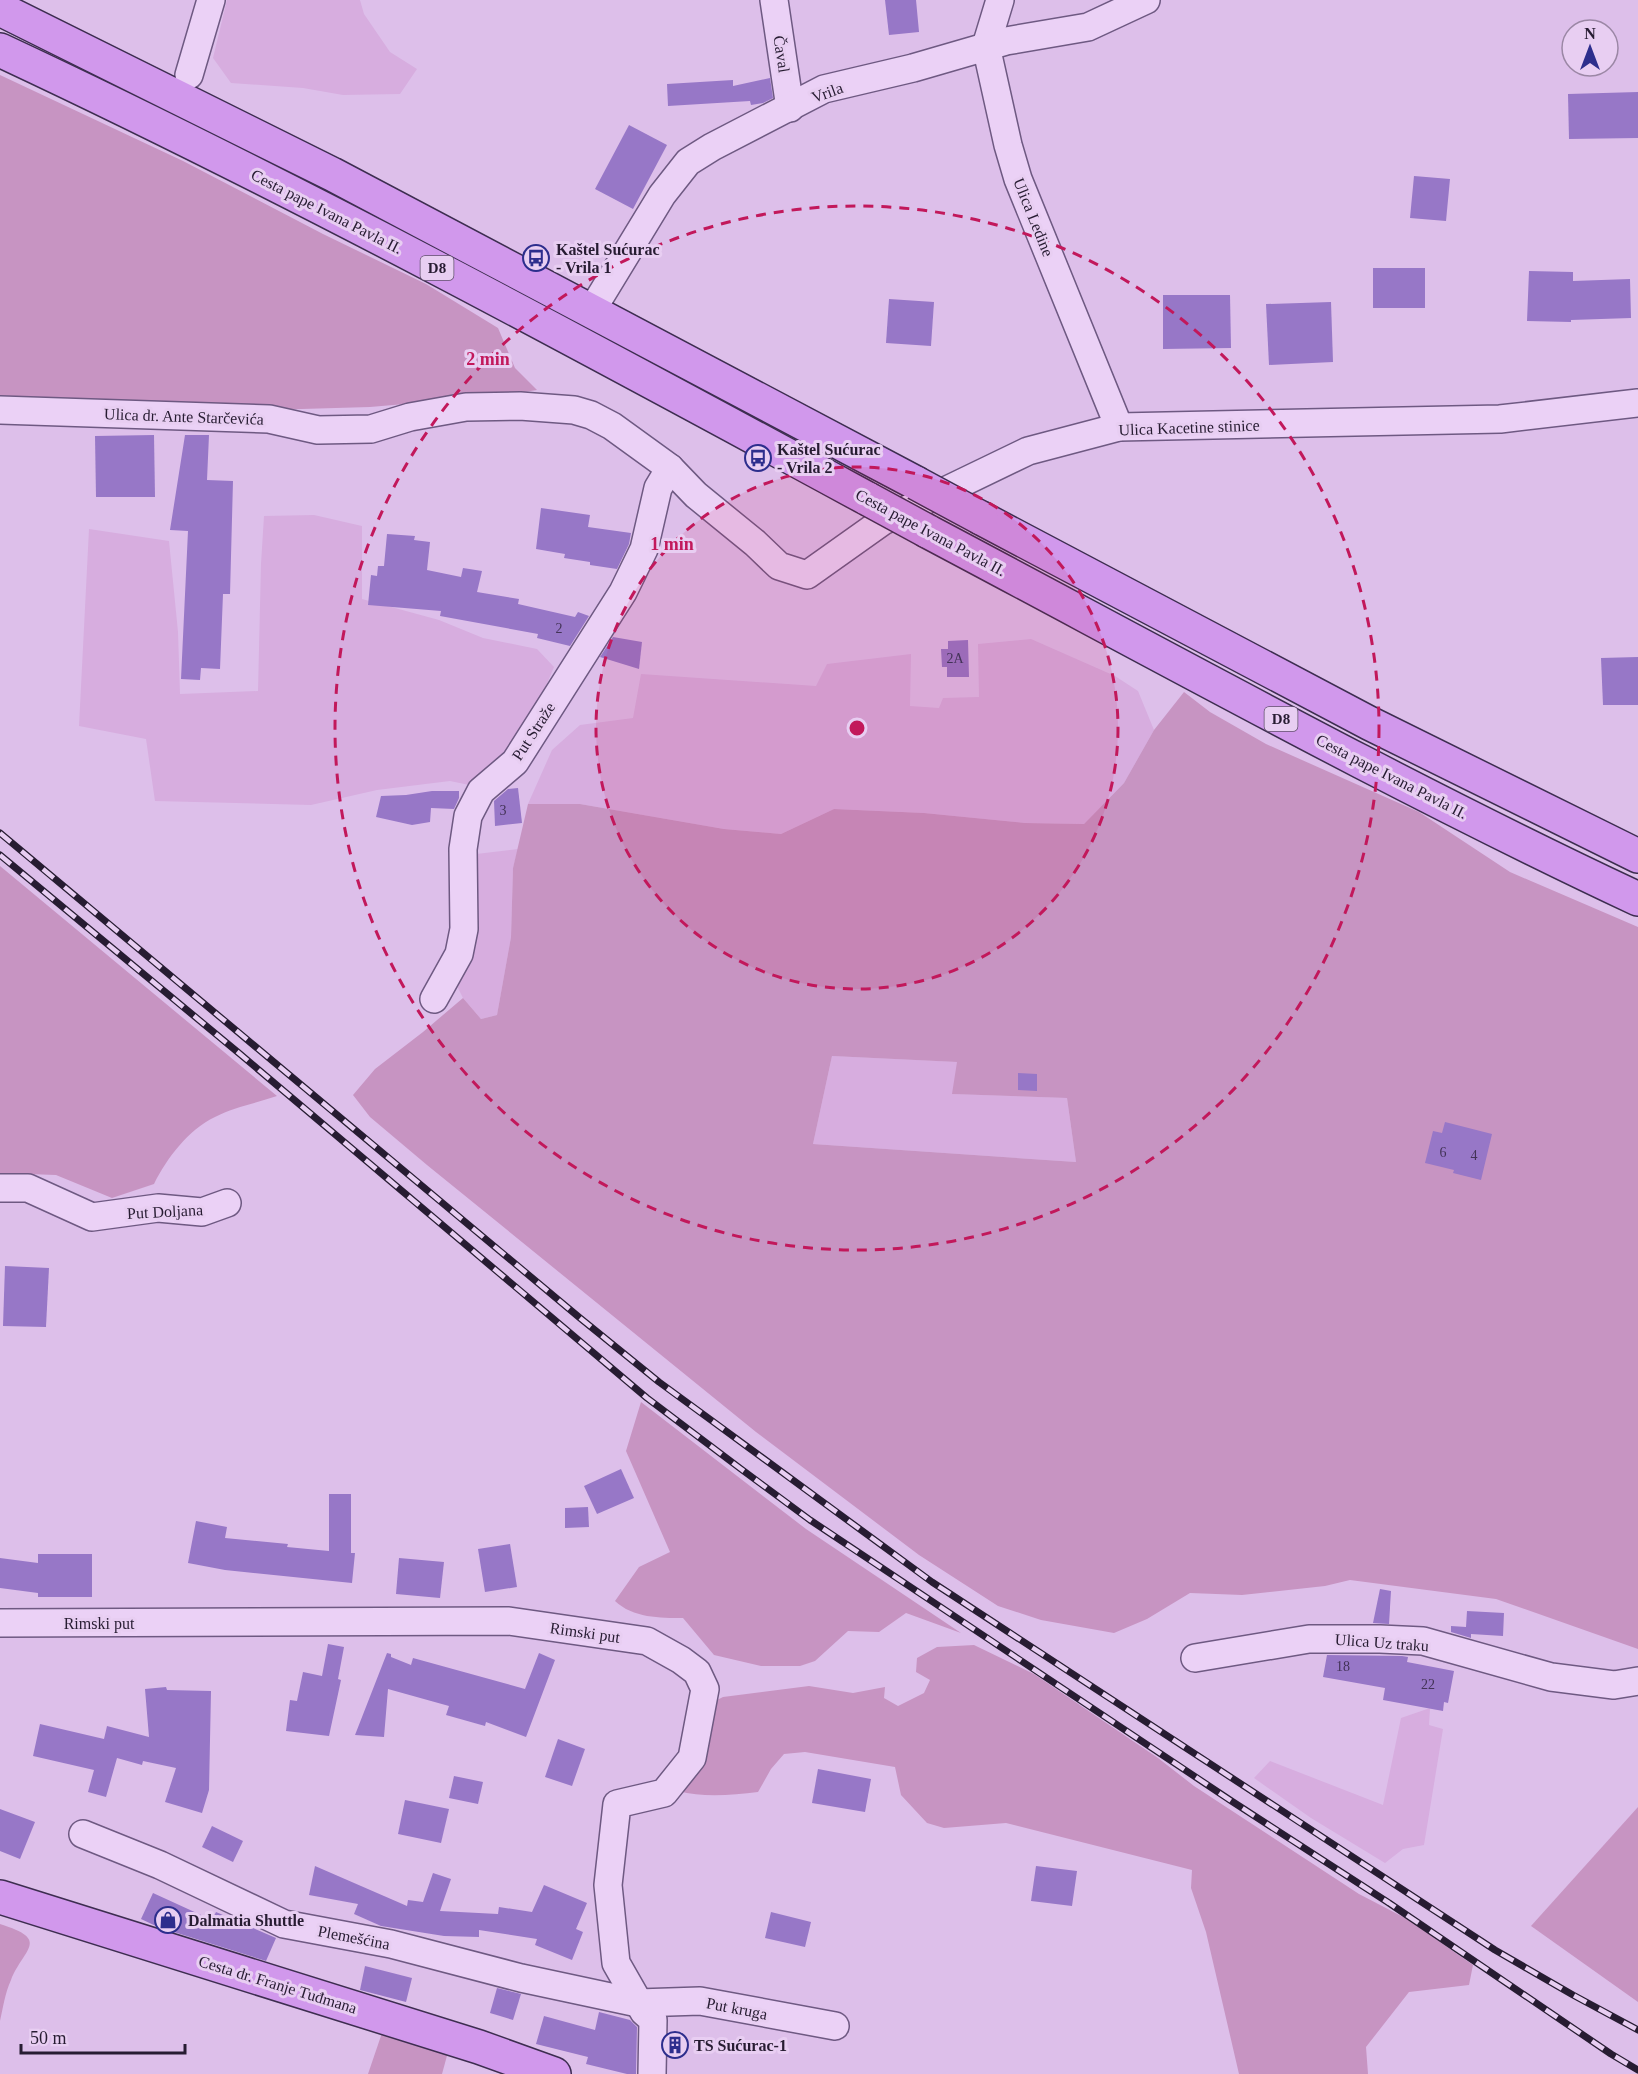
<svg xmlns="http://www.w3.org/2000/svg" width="1638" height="2074" font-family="Georgia,serif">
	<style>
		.farmland { fill: #d7addf }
		.green { fill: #c794c2; fill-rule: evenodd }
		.building { fill: #9777c7 }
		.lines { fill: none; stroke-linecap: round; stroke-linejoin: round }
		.minor-casing { stroke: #6e5982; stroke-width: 30 }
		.major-casing { stroke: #3d2d50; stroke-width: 36 }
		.minor { stroke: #ebd1f6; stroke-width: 27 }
		.major { stroke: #d198ec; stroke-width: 33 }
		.rail-casing { stroke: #271c32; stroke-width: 7 }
		.rail { stroke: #e8cef2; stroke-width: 4.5; stroke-dasharray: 14; stroke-linecap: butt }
		.major-bridge-casing { stroke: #3d2d50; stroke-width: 36; stroke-linecap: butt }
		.major-bridge { stroke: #d198ec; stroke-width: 33 }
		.ring { fill: none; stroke: #c2185b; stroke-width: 3; stroke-dasharray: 10 8 }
		.labels { text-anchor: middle; stroke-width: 6; stroke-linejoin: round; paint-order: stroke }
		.number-label { font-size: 14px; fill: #433357 }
		.shield { fill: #e8cef2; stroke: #61516c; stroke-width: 1.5 }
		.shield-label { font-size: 15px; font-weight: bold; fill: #271c32 }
		.street-label { font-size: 16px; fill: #271c32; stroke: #e8cef2 }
		.poi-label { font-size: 16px; font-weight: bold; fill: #271c32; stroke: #e8cef2; text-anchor: start }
		.centre { fill: #c2185b; stroke: #e8cef2; stroke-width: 3 }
		.ring-label { font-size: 18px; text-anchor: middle; font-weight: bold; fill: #c2185b; stroke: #e8cef2; stroke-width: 6; stroke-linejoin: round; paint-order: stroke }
	</style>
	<rect width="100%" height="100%" fill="#ddbfea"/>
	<g class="farmland">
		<polygon points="227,0 360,0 364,14 390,52 417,69 400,94 343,95 303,88 231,83 213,58"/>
		<polygon points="314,515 362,526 362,599 439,620 483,638 537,649 554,667 534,714 479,787 450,781 377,790 311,805 155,801 146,739 79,726 89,529 169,541 178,632 180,694 258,691 261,564 264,516"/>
		<polygon points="1031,639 1115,676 1138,691 1154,730 1124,783 1084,824 1025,823 924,813 834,809 781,834 724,829 580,804 528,804 552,750 580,725 633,718 641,674 816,686 827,664 911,654 910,706 939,708 943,698 979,697 978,644"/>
		<polygon points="518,849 513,868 511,937 497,1015 481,1019 463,998 454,980 468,855"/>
		<polygon points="832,1056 958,1062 953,1094 1067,1098 1076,1162 813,1144"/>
		<polygon points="1430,1708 1429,1725 1443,1729 1424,1845 1403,1849 1385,1863 1311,1818 1254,1778 1270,1761 1383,1805 1401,1718"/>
	</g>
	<g class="green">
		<polygon points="0,75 183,161 323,234 426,284 498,328 515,368 537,390 498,396 370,407 267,410 0,399"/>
		<path d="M1184,692l26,20 56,32 153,68 91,60 128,55v722l-142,-50 -146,-19 -25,6 -83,9 -52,-2 -43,26 -33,14 -73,-13 -43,-14 -79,-51 -163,-123 -329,-267 -57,-48 -17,-22 22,-26 48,-37 40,-34 18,21 16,-4 14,-78 2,-69 15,-64h52l144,25 57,5 53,-25 90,4 101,10 59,1 40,-41 30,-53zM832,1056l125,6 -5,32 115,4 9,64 -263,-18z"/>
		<path d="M0,866l277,230c-20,7 -43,11 -62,21 -27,13 -48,41 -61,67l-42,14 -56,-23 -56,-2z"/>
		<path d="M641,1402l165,127 155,104 -55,-20 -27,19 -31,-1 -33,30 -15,5h-39l-47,-11 -31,-37c-23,0 -50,0 -68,-17l24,-34 31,-15 -44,-101z"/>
		<path d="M974,1645l60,29 124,84 36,28 165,108 48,25 66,46 -4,20 -60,7 -43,55 2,27h-129l-33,-142 -15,-44 1,-18 -186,-47 -62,5 -17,-5 -26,-28 -6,-28 -90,-15 -21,2 -13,15 -13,23c-26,3 -54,6 -80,-1l33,-88 12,-6 86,-11 44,7 32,-6 -1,11 14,8 26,-13 6,-13 -14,-8 1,-14 20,-11z"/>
		<polygon points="1638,1807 1638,2002 1531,1926"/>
		<path d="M0,1924c51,16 24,24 11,56 -6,13 -8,28 -11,41z"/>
		<polygon points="384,2027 448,2052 442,2074 368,2074"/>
	</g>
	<g class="building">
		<polygon points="885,0 916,0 919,32 889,35"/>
		<polygon points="770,78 773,98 763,103 751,105 750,101 668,106 667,84 733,80 733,86"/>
		<polygon points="1638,92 1638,138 1569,139 1568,94"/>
		<polygon points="629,125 667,145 633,209 595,189"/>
		<polygon points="1414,176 1450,179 1446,221 1410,218"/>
		<rect x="1373" y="268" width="52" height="40"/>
		<polygon points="1529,271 1573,272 1573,281 1630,279 1631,318 1571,320 1571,322 1527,321"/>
		<polygon points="1163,295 1230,295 1231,348 1163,349"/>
		<polygon points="889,299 934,302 931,346 886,343"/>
		<polygon points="1331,302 1333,362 1269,365 1266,304"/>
		<polygon points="154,435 155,497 96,497 95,436"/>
		<polygon points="185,435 209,435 207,480 233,481 230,594 223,594 220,669 201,668 200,680 181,679 188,531 170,530"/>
		<polygon points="541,508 590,515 588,527 631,533 629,544 617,569 590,565 590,562 564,558 565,554 536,549"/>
		<polygon points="387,534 415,536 414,540 430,542 427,570 461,577 463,568 482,571 477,592 519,599 518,604 575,617 578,612 589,616 570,646 537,638 538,634 440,616 441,611 368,605 371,575 377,576 378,566 384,566"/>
		<polygon points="613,637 642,642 639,669 600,657"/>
		<polygon points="968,640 969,677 947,677 947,667 942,667 941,649 948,649 948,641"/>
		<polygon points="1638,657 1638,705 1603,705 1601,658"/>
		<polygon points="518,788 522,823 495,826 494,801 508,789"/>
		<polygon points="432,791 459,791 459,798 454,809 431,808 430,822 412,825 376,817 381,796 406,795"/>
		<polygon points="1018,1073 1037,1074 1037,1091 1018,1090"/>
		<polygon points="1445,1122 1492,1134 1481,1180 1453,1173 1454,1170 1425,1163 1433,1131 1442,1133"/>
		<polygon points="5,1266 49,1268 46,1327 3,1326"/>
		<polygon points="621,1469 634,1498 597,1514 584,1486"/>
		<polygon points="329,1494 351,1494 351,1553 355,1553 352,1583 225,1570 188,1563 196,1521 227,1527 225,1538 288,1544 287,1547 329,1551"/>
		<polygon points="588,1507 589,1527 565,1528 565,1508"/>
		<polygon points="510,1544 517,1587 485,1592 478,1549"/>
		<polygon points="38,1554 92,1554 92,1597 38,1597 38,1593 0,1588 0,1558 38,1563"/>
		<polygon points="399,1558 444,1562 440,1598 396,1594"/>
		<polygon points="1380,1589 1391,1591 1389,1624 1373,1623"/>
		<polygon points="1467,1611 1504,1613 1503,1636 1471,1634 1471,1638 1451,1632 1451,1626 1466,1627"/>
		<polygon points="328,1644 344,1647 338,1679 341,1680 329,1736 286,1731 290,1700 297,1701 303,1672 322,1676"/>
		<polygon points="387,1653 391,1654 391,1657 411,1665 413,1658 525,1689 539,1653 555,1660 526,1737 486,1722 485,1726 446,1715 449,1706 388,1689 384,1737 355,1735"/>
		<polygon points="1327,1655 1402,1656 1408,1657 1407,1662 1454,1671 1448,1703 1444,1702 1443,1711 1383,1700 1385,1688 1323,1677"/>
		<polygon points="166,1687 167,1690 211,1691 209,1790 202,1813 165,1802 176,1768 143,1761 142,1765 117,1758 106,1797 88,1792 94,1770 33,1756 40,1724 104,1739 107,1726 149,1737 145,1689"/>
		<polygon points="558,1739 585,1749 572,1786 545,1777"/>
		<polygon points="818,1769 871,1779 865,1812 812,1803"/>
		<polygon points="454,1776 483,1782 478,1804 449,1798"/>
		<polygon points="405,1800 449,1809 441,1843 398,1834"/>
		<polygon points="0,1809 35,1822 20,1859 0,1851"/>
		<polygon points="212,1826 243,1841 233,1862 202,1847"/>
		<polygon points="315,1866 407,1906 408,1900 423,1902 433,1873 451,1879 440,1911 498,1914 499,1907 532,1912 544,1885 587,1903 576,1929 583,1932 572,1960 535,1945 537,1939 479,1930 479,1937 444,1936 381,1926 354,1914 358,1904 309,1895"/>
		<polygon points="1036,1866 1077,1871 1072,1906 1031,1901"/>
		<polygon points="153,1893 212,1920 216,1912 276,1938 266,1961 158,1927 141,1919"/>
		<polygon points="771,1912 811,1922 805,1947 765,1938"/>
		<polygon points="365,1966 412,1978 406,2002 360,1990"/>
		<polygon points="497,1988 521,1994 513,2020 490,2013"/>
		<polygon points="599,2012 630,2020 637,2027 636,2074 627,2074 586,2064 588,2057 536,2044 544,2016 595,2030"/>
	</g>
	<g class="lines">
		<defs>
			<g id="minor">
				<polyline points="774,0 790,108"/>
				<polyline points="1000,0 986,46 1008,145 1018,179 1119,427"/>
				<polyline points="189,75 211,0"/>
				<polyline points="592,310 662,195 688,162 712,147 824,89 913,68 1006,41 1088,27 1146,0"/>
				<polyline points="0,410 269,419 318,430 371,429 410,417 466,407 520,406 574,410 591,415 612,426 670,468 696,495 755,543 779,566 807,575 883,521 1028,451 1119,427 1500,419 1638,403"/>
				<polyline points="434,999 459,954 464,929 463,849 468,816 481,791 515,762 623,592 644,549 658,488 670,468"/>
				<polyline points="0,1188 28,1188 92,1217 158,1208 202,1212 227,1203"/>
				<polyline points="0,1623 509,1621 647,1641 681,1660 697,1672 705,1689 692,1758 664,1793 617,1804 608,1885 616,1963 644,2012 653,2020 652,2074"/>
				<polyline points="1195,1658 1309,1639 1380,1639 1423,1641 1551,1677 1614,1685 1638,1681"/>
				<polyline points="83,1834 160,1865 284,1924 391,1944 521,1978 638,2003 700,2001 835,2026"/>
			</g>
			<g id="major">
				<polyline points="0,9 332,174 916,483"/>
				<path d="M0,50c295,138 582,294 868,449"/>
				<polyline points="981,518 1369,723 1638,856"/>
				<path d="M927,531c236,125 470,255 711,368"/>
				<polyline points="0,1897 479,2047 554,2074"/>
			</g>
		</defs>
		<use href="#minor" class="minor-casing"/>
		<use href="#major" class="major-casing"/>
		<use href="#minor" class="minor"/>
		<use href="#major" class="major"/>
		<defs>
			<g id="rail">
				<polyline points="0,833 580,1318 659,1382 932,1582 1495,1950 1573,1995 1638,2030"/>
				<polyline points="0,855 240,1054 647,1398 741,1469 810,1520 1233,1802 1389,1903 1611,2054 1638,2070"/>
			</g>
		</defs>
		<use href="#rail" class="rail-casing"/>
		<use href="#rail" class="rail"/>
		<defs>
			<g id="major-bridge">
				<polyline points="916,483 981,518"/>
				<polyline points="868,499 927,531"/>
			</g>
		</defs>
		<use href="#major-bridge" class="major-bridge-casing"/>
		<use href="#major-bridge" class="major-bridge"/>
	</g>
	<circle cx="857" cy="728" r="261" fill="#c2185b" fill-opacity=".12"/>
	<g class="ring">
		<circle cx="857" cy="728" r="261"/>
		<circle cx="857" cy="728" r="522"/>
	</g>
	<defs>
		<symbol id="bus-ring" viewBox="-11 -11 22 22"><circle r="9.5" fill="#e8cef2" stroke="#2d2e8d" stroke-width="1.5"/><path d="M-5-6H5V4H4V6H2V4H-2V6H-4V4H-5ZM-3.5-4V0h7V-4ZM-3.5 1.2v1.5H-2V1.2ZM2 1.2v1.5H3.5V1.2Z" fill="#2d2e8d"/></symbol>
		<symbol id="shop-ring" viewBox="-11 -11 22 22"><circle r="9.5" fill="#e8cef2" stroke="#2d2e8d" stroke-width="1.5"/><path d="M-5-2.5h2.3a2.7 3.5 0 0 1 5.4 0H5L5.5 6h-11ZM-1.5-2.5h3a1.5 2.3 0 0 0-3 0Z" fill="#2d2e8d"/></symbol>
		<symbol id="building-ring" viewBox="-11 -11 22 22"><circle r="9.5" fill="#e8cef2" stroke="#2d2e8d" stroke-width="1.5"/><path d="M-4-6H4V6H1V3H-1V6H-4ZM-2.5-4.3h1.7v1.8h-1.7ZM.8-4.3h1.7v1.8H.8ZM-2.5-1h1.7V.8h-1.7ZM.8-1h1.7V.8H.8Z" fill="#2d2e8d"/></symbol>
	</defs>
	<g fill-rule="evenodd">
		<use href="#bus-ring" x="521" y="243" width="30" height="30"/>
		<use href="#bus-ring" x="743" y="443" width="30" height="30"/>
		<use href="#shop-ring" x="153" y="1905" width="30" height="30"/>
		<use href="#building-ring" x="660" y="2030" width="30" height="30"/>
	</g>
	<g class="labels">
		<g class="number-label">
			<text x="559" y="633">2</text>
			<text x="955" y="663">2A</text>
			<text x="503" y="815">3</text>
			<text x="1443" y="1157">6</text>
			<text x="1474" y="1160">4</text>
			<text x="1343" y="1671">18</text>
			<text x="1428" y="1689">22</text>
		</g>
		<g class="shield">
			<rect x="420.5" y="256" width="33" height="24" rx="4.5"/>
			<rect x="1264.5" y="707" width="33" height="24" rx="4.5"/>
		</g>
		<g class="shield-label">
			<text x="437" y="273">D8</text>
			<text x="1281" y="724">D8</text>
		</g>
		<g class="street-label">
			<text transform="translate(782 54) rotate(81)" y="6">Čaval</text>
			<text transform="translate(827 92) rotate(-20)" y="6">Vrila</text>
			<text transform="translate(327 211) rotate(27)" y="6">Cesta pape Ivana Pavla II.</text>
			<text transform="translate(1034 217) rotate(68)" y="6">Ulica Ledine</text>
			<text transform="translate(184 416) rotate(2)" y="6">Ulica dr. Ante Starčevića</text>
			<text transform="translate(1189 427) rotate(-2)" y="6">Ulica Kacetine stinice</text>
			<text transform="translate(931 532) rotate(28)" y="6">Cesta pape Ivana Pavla II.</text>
			<text transform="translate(533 731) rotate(-57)" y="6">Put Straže</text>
			<text transform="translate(1392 776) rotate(27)" y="6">Cesta pape Ivana Pavla II.</text>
			<text transform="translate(165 1211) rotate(-3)" y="6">Put Doljana</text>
			<text x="99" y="1629">Rimski put</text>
			<text transform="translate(585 1632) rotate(8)" y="6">Rimski put</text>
			<text transform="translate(1382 1642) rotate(4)" y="6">Ulica Uz traku</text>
			<text transform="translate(354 1937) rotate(11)" y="6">Plemešćina</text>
			<text transform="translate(278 1984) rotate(17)" y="6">Cesta dr. Franje Tuđmana</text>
			<text transform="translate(737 2008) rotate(11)" y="6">Put kruga</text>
		</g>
		<g class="poi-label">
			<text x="556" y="255">Kaštel Sućurac<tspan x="556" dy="18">- Vrila 1</tspan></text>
			<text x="777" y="455">Kaštel Sućurac<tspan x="777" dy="18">- Vrila 2</tspan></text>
			<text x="188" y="1926">Dalmatia Shuttle</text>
			<text x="694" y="2051">TS Sućurac-1</text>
		</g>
	</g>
	<circle cx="857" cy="728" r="9" class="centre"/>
	<g class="ring-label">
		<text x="488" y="365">2 min</text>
		<text x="672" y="550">1 min</text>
	</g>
	<g transform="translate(1590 48)"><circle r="28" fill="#e8cef2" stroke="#9b87a5" stroke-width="1.5"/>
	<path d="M0-4.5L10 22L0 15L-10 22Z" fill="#2d2e8d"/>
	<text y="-9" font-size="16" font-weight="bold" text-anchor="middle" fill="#271c32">N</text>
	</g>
	<path d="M21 2044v9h164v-9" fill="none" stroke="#271c32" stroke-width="3"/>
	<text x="30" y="2044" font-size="18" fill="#271c32" stroke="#e8cef2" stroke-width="4.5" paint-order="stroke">50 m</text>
</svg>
